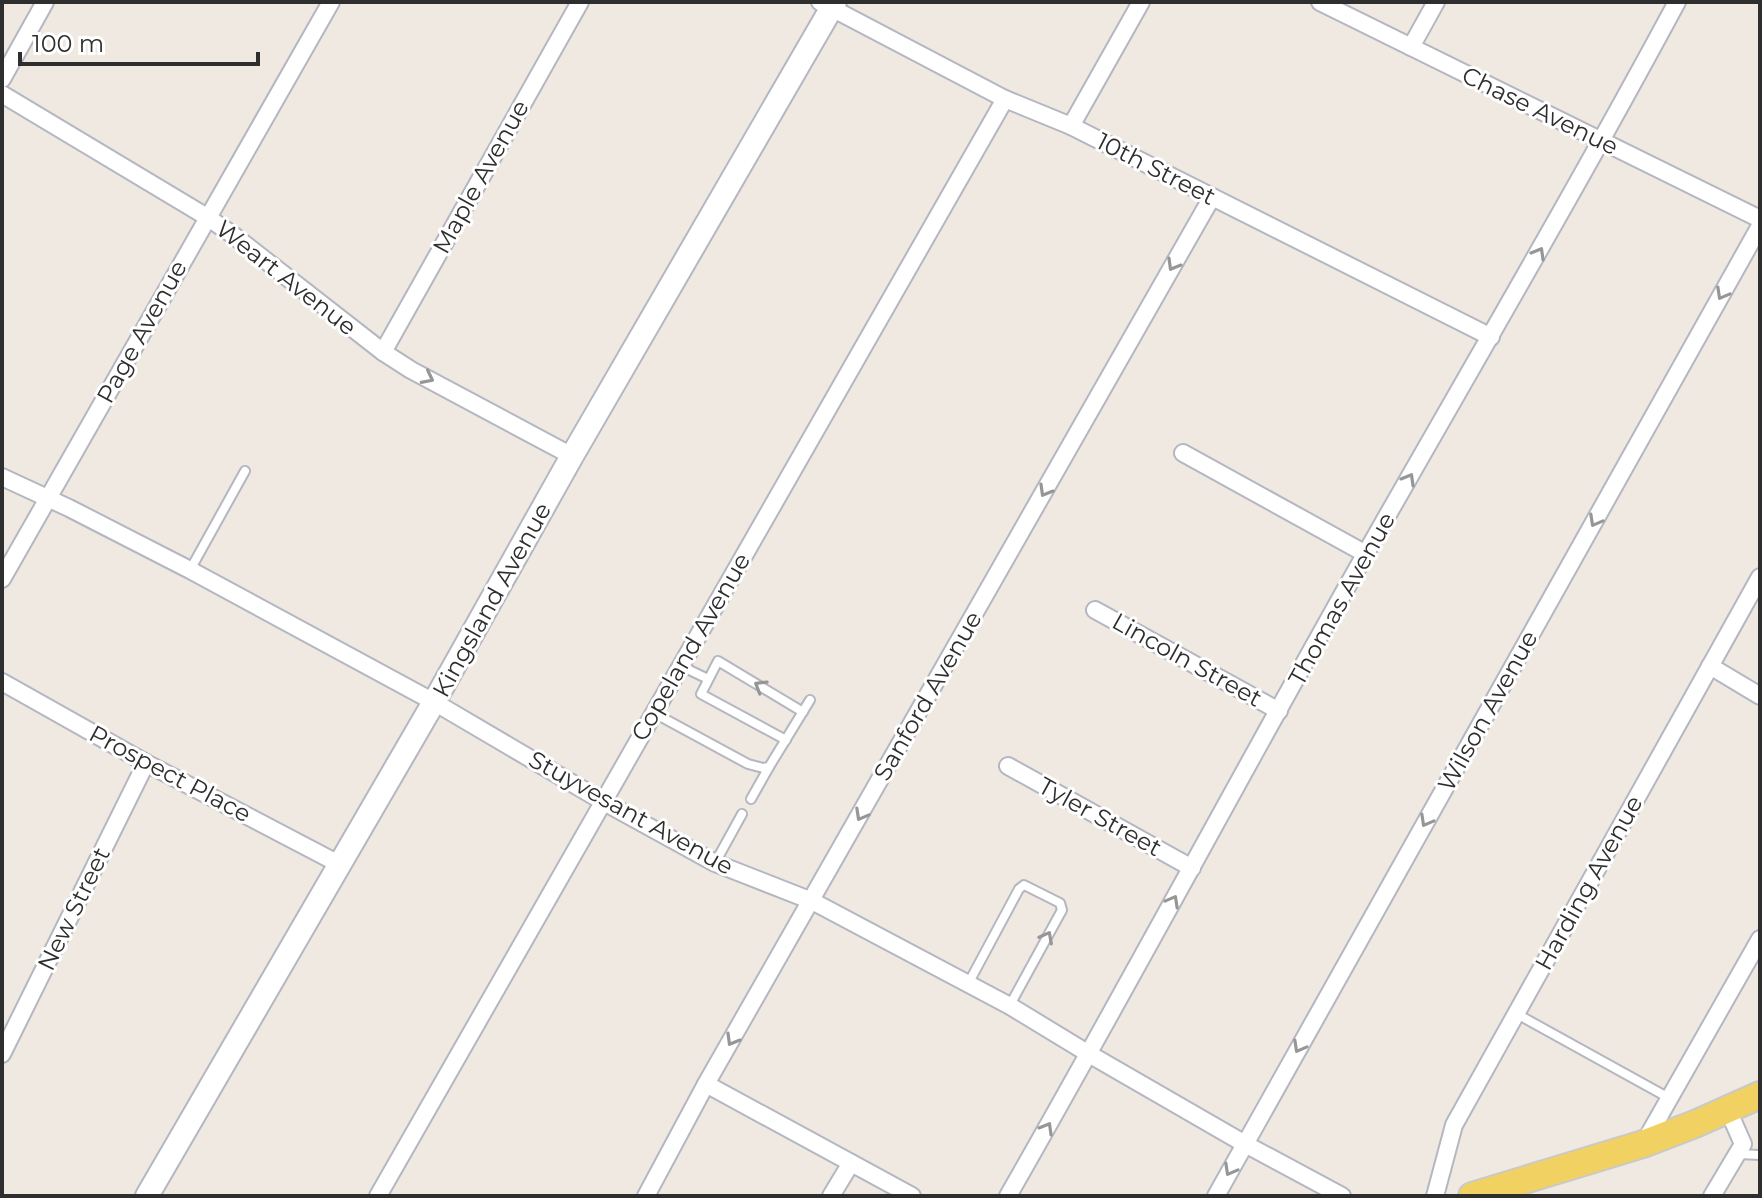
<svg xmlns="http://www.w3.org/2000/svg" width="1762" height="1198" font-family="Montserrat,sans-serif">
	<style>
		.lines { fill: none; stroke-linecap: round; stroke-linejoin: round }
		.service-casing { stroke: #b4b7c1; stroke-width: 12 }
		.minor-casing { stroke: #b4b7c1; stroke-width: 20 }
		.secondary-casing { stroke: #b4b7c1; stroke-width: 26 }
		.primary-casing { stroke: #c9c9c9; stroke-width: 30 }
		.service { stroke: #fff; stroke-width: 8 }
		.minor { stroke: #fff; stroke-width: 16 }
		.secondary { stroke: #fff; stroke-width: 22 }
		.primary { stroke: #f2d163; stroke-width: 26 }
		.oneway { stroke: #969696 }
		.labels { text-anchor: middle; stroke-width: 6; stroke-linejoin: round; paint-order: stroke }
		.street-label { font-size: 24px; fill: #2e2e2e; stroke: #fff }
	</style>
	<rect width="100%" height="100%" fill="#efe9e1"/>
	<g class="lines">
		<defs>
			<g id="service">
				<polyline points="190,570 245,471"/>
				<polyline points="681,666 708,679"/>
				<polyline points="654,713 748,764 763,768 769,767 810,700"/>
				<polyline points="786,740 701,694 718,661 803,712"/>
				<polyline points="751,799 769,767"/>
				<polyline points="715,863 742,814"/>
				<polyline points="968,984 1019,889 1024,885 1060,903 1062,910 1010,1005"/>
				<polyline points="1517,1014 1669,1098"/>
				<polyline points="1738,1154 1760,1155"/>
			</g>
			<g id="minor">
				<polyline points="820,2 1005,99 1071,126 1491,337"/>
				<polyline points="1320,2 1760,219"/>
				<polyline points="1411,47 1436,2"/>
				<polyline points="2,79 45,2"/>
				<polyline points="2,94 207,217 233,235 383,352 411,370 572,456"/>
				<polyline points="1071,126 1141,2"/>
				<polyline points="383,352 580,2"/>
				<polyline points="1183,453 1366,554"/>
				<polyline points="2,477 69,508 190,570 434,702 604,802 715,863 812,901 1010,1006 1089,1054 1245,1144 1342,1196"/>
				<polyline points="2,579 331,2"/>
				<polyline points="1095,610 1279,711"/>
				<polyline points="1710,666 1760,696"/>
				<polyline points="2,682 146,763 339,864"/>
				<polyline points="1008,766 1192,868"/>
				<polyline points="2,1054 146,763"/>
				<polyline points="706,1084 912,1196"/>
				<polyline points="1644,1143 1760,939"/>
				<polyline points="378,1196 1005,99"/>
				<polyline points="646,1196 706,1084 1212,197"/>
				<polyline points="831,1196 851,1163"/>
				<path d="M1008,1196c122,-213 237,-429 358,-643 104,-183 211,-365 311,-551"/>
				<polyline points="1216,1196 1760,226"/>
				<polyline points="1435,1196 1454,1125 1760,577"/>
				<polyline points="1712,1196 1743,1144 1728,1110"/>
			</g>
			<polyline id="secondary" points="147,1196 434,702 572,456 835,2"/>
			<polyline id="primary" points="1472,1196 1643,1144 1695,1124 1760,1095"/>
		</defs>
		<use href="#service" class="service-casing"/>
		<use href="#minor" class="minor-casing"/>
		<use href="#secondary" class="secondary-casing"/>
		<use href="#primary" class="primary-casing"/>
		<use href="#service" class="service"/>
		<use href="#minor" class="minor"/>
		<use href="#secondary" class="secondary"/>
		<use href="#primary" class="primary"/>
	</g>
	<defs><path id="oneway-chevron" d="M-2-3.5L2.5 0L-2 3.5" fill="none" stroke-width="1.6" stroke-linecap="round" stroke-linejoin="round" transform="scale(2)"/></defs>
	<g class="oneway">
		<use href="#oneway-chevron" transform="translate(1539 253) rotate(-60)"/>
		<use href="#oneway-chevron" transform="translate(1173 265) rotate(120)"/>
		<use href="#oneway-chevron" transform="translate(1722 294) rotate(119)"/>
		<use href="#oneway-chevron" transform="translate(428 378) rotate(27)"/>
		<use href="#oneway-chevron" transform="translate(1409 479) rotate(-60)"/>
		<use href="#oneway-chevron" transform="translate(1045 491) rotate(120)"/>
		<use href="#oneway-chevron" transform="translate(1595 521) rotate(119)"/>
		<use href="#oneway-chevron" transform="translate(760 686) rotate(-149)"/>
		<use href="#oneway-chevron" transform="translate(861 815) rotate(119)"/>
		<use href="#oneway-chevron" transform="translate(1426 821) rotate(119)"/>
		<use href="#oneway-chevron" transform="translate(1173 901) rotate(-61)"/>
		<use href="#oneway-chevron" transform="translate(1047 937) rotate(-62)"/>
		<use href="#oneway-chevron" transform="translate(732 1040) rotate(120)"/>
		<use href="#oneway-chevron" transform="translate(1299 1047) rotate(119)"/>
		<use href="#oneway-chevron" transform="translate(1047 1128) rotate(-60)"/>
		<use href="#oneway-chevron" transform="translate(1230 1170) rotate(119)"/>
	</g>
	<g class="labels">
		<g class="street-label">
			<text transform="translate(1540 111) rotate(26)" y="8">Chase Avenue</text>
			<text transform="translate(1156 169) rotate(27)" y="8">10th Street</text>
			<text transform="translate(481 177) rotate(-61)" y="8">Maple Avenue</text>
			<text transform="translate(286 278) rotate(38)" y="8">Weart Avenue</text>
			<text transform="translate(142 332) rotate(-61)" y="8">Page Avenue</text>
			<text transform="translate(1342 599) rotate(-61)" y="8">Thomas Avenue</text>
			<text transform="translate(492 600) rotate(-61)" y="8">Kingsland Avenue</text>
			<text transform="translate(691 647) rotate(-60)" y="8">Copeland Avenue</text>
			<text transform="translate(1187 660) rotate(29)" y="8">Lincoln Street</text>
			<text transform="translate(928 696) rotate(-60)" y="8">Sanford Avenue</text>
			<text transform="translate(1488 711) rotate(-61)" y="8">Wilson Avenue</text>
			<text transform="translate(170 774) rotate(28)" y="8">Prospect Place</text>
			<text transform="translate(631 813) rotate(29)" y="8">Stuyvesant Avenue</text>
			<text transform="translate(1100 817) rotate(29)" y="8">Tyler Street</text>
			<text transform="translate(1589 883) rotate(-61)" y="8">Harding Avenue</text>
			<text transform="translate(74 909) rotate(-64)" y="8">New Street</text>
		</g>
	</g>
	<rect width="1762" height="1198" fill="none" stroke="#2e2e2e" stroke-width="8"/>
	<path d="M20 52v12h238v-12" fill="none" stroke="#2e2e2e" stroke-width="4"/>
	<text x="32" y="52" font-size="24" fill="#2e2e2e" stroke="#ffffff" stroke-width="6" paint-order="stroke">100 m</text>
</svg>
